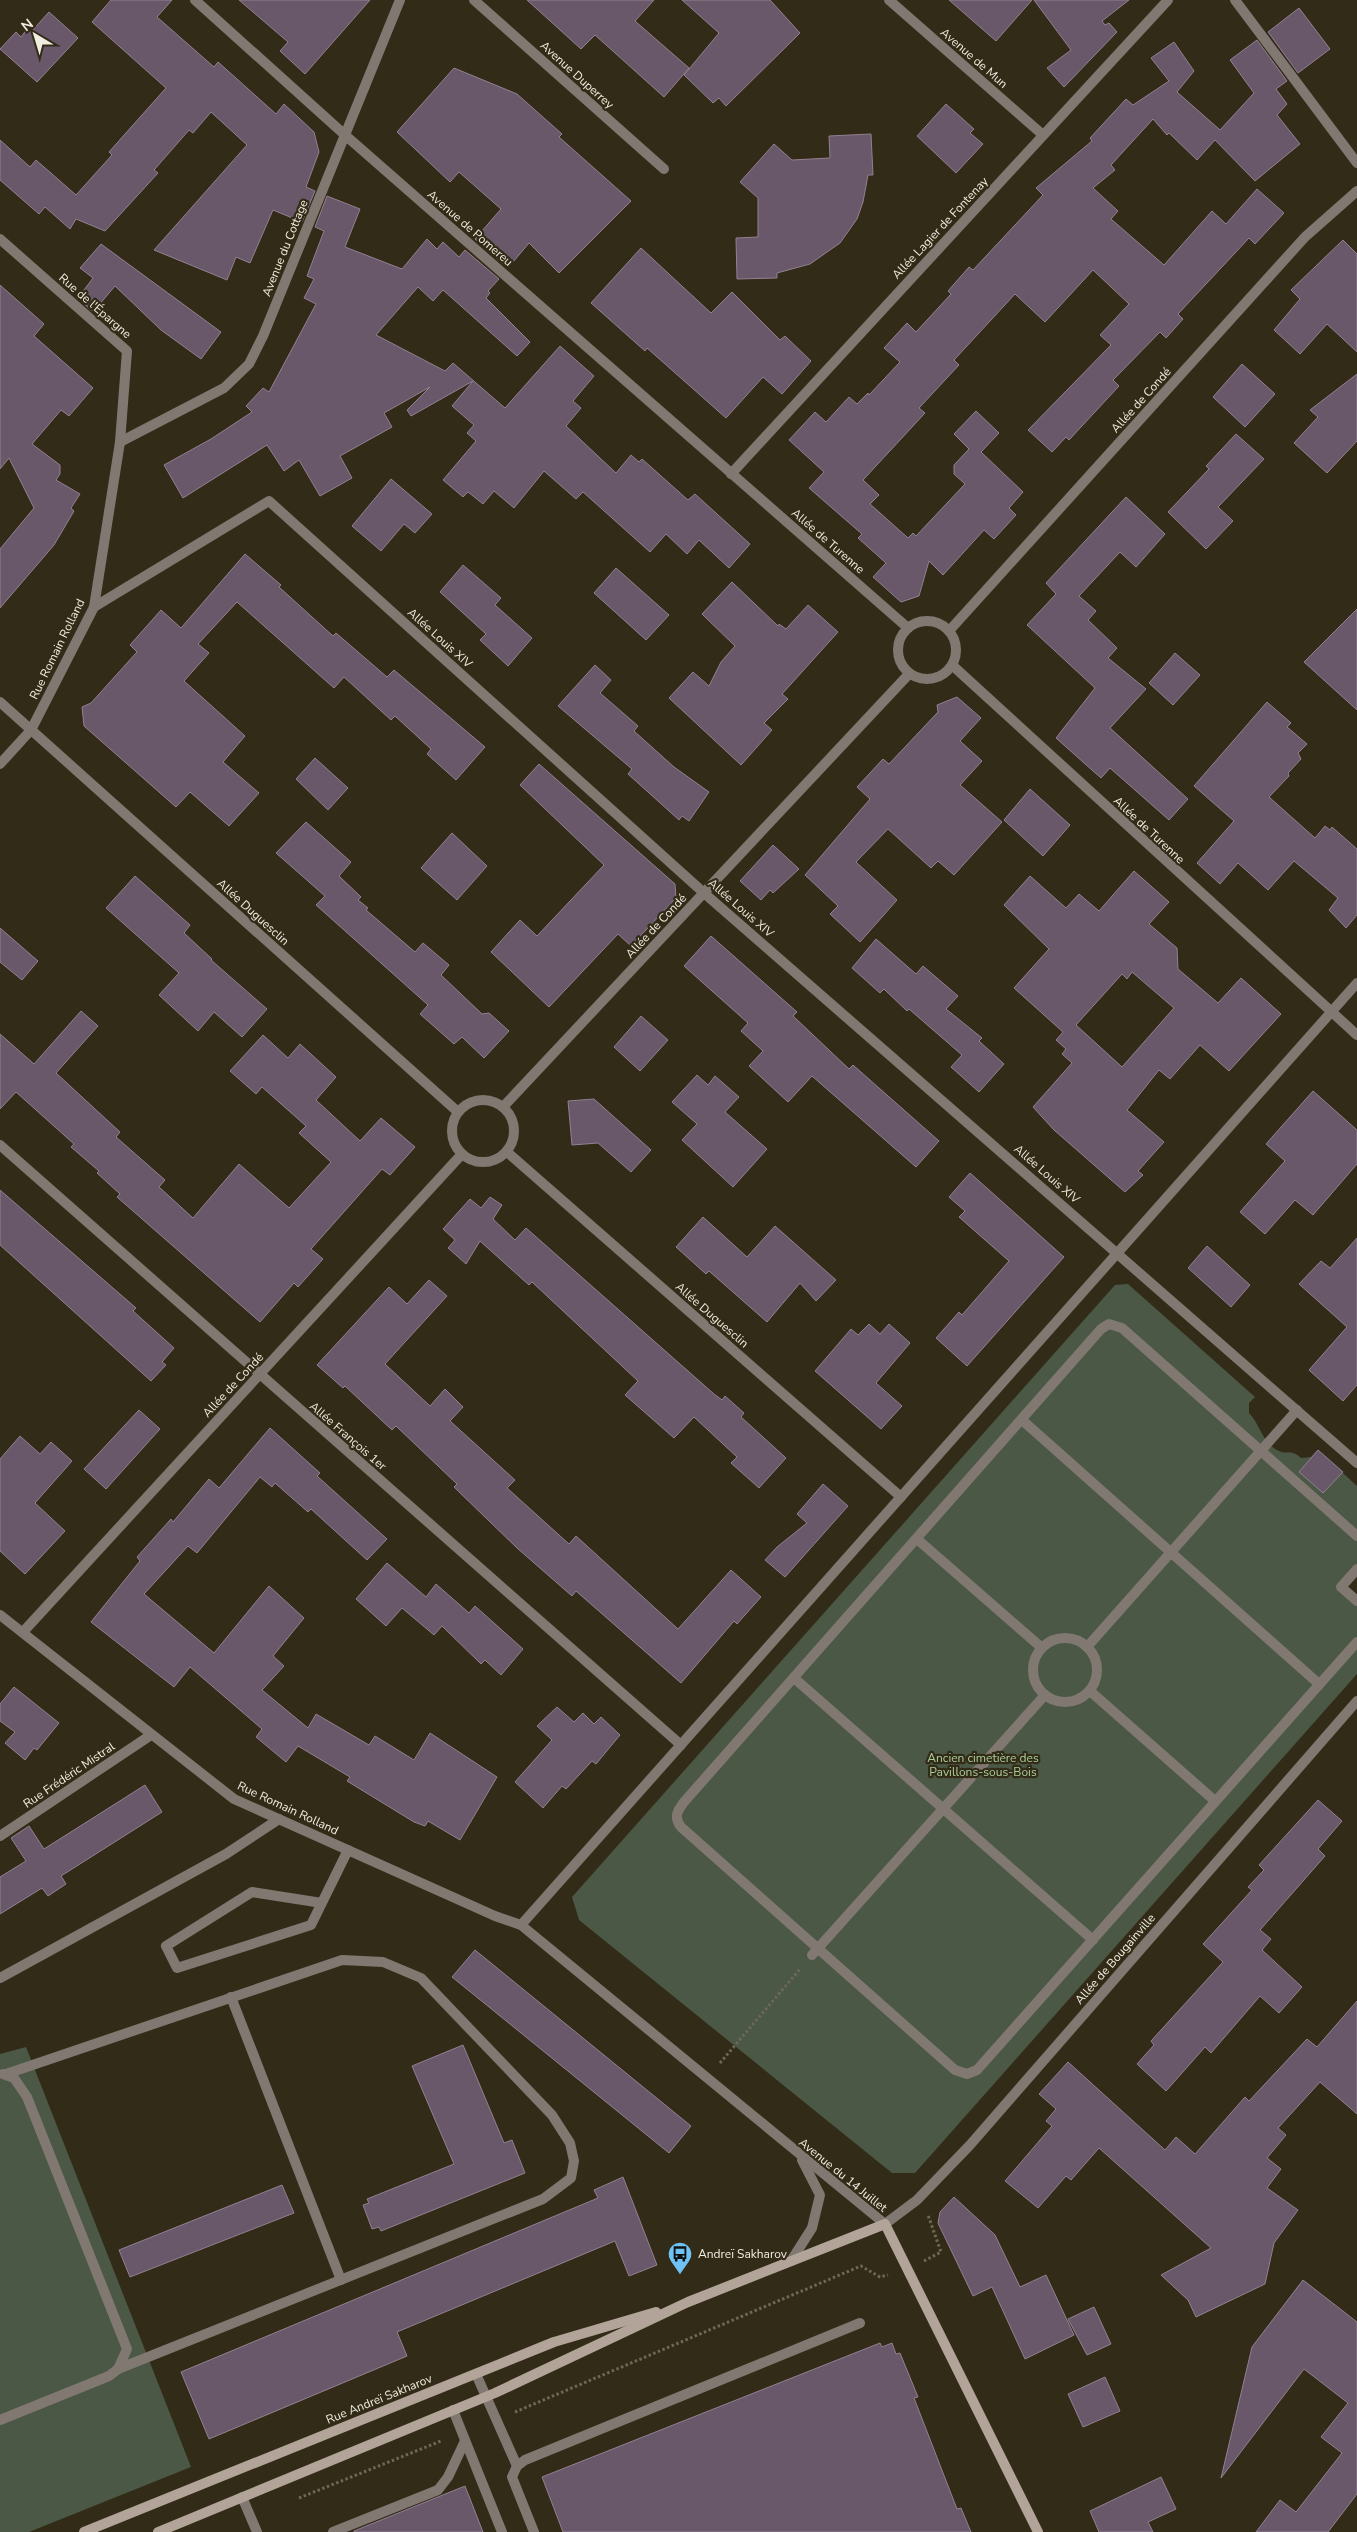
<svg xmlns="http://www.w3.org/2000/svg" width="1357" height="2532" font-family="'Nunito Sans',sans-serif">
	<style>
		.green { fill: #4a5845 }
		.building { fill: #695869; stroke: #938092; fill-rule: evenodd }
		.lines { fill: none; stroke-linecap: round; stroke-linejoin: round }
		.path { stroke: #6e6857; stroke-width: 3; stroke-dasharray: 2.5 2.5; stroke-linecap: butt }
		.lane { stroke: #817871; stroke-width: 10 }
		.street { stroke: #817871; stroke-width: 10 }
		.secondary { stroke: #b2a498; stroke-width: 10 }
		.labels { text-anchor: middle; stroke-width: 4.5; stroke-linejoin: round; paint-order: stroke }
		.street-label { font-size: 12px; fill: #f1ede0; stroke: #322b17 }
		.park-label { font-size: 12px; fill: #a9cd9a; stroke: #322b17 }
		.poi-label { font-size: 12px; fill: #f1ede0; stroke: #322b17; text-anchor: start }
	</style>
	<rect width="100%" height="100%" fill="#322b17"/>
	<g class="green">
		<path d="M1128,1284l127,113 -6,6v10c11,11 13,30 30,38 9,4 12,-2 22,7l10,-1 7,-7 39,36v91l-9,10 9,8v79l-442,499h-23l-313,-253 -7,-23 543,-612z"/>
		<polygon points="26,2047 191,2467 29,2532 0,2532 0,2054"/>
	</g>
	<g class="building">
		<polygon points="111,0 172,0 157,17 214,67 218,62 276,114 284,104 314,132 319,152 306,187 315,191 302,222 273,210 250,263 236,257 227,280 154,250 247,145 211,112 193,133 189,130 154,170 158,173 105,231 76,219 70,229 45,207 39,214 0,180 0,140 30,167 36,160 76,195 112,155 109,152 166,88 92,22"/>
		<polygon points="239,0 370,0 305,74 280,51 288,42"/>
		<polygon points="527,0 654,0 635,21 689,68 664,97 595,35 581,49"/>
		<polygon points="682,0 770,0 800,33 726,106 719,98 713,103 684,75 719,33"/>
		<polygon points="949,0 1032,0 996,41"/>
		<polygon points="1034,0 1129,0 1102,21 1105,25 1109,23 1117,32 1064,87 1047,68 1071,50"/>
		<polygon points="1299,8 1330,49 1298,73 1268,32"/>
		<polygon points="49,12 78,38 37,82 0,49 16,32 21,37 27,29 31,32"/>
		<polygon points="1257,40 1287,81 1276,89 1287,104 1277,115 1300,144 1255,181 1215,140 1197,160 1169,133 1167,135 1153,119 1111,165 1115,170 1093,188 1118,211 1111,219 1164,265 1212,211 1226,224 1257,189 1284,213 1255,244 1249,238 1178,314 1183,319 1166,338 1160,332 1113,380 1119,386 1069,440 1066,437 1052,452 1028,430 1111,345 1100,335 1129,304 1093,270 1045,322 1015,294 954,360 959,365 919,408 925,413 863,480 879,495 870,504 908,538 913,533 916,536 965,484 954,474 954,465 969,449 954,434 976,411 999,433 981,452 1023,492 1009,508 1016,515 994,539 984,530 943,575 929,561 919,596 901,602 873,577 886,563 858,538 862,534 809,488 824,472 789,440 815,412 826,422 849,397 857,404 868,393 869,395 900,362 884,348 907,323 916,332 951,294 948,291 969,267 973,270 1043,195 1036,188 1092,141 1090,138 1126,99 1133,105 1169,81 1151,58 1174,42 1194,71 1177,92 1220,130 1254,93 1230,60"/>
		<polygon points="454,68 517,94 562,134 559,137 631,201 559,273 529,243 508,268 475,239 501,209 459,172 450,182 397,132"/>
		<polygon points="946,104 974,129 970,133 983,144 956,173 917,136"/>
		<polygon points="871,134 873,175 868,175 863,202 857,219 840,243 810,264 777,273 777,278 737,279 736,238 758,237 758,198 740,182 774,144 792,160 830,158 829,136"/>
		<polygon points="327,196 360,209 345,247 402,269 427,239 437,249 443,242 459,257 465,250 499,279 488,291 490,293 486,298 530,342 517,356 443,290 433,301 418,287 376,335 445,371 453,363 505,408 560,346 594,376 573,401 581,408 566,426 616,473 631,455 639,462 642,459 688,500 695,494 750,544 729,568 699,540 687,554 666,534 650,552 583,492 576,499 544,471 514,508 494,491 483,504 468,492 463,497 443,480 476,441 467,433 474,425 452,406 473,381 411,416 407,410 430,387 384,413 392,427 340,456 352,478 320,496 299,460 284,471 267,445 183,498 164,465 211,439 252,412 246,406 263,388 269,392 316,304 304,298 314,279 307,276 324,231 315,227"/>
		<polygon points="1343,240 1357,254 1357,352 1327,324 1300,354 1274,330 1300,299 1291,290"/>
		<polygon points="101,244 221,332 201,359 161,330 115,286 93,312 78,298 93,278 80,268"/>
		<polygon points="641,248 711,313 732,292 780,340 785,336 811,361 782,394 763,377 726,418 647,348 645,351 591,303"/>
		<polygon points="0,285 44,324 34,336 93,388 69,416 61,410 32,444 60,465 60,474 56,480 80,494 71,508 74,511 54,545 0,608 0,549 34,508 9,458 0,469"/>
		<polygon points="1242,364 1275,394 1245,427 1213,397"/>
		<polygon points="1357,374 1357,441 1327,473 1294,443 1318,417 1310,410"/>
		<polygon points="1236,434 1264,459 1218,507 1233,521 1206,549 1168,512 1209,469 1206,466"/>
		<polygon points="391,479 432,514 415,533 404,524 381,551 352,526"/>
		<polygon points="1126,497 1165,534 1136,567 1120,552 1079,596 1096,611 1088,620 1117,648 1108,658 1146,689 1110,728 1188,799 1169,820 1110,768 1101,778 1056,738 1095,688 1027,625 1056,594 1046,583"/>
		<polygon points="245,554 281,585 279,587 333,636 336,633 387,677 394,670 485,747 456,780 427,754 431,749 395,716 391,720 344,677 334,688 237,602 198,644 209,653 184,681 245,736 223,762 259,793 229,826 190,792 176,807 84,726 82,707 91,703 137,652 130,645 161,610 181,628"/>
		<polygon points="463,565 501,598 495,605 532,638 508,666 480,640 486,634 440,592"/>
		<polygon points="616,568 669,615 646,640 594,593"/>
		<polygon points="732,582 778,626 779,624 786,629 808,605 838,632 782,694 788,699 764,723 772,730 741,765 669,698 693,672 709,686 721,662 735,646 702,614"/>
		<polygon points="1357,609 1357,710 1304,662"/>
		<polygon points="1175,653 1200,675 1173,705 1149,683"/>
		<polygon points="595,665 611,680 600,693 638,726 634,731 674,767 709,792 689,821 682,816 679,820 628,774 632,769 558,706"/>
		<polygon points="957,697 981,718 960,741 982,761 960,785 1002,822 954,875 938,861 931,868 888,829 856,862 897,900 860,942 830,914 838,906 805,875 870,799 857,787 883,759 889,764 938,712 937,705"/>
		<polygon points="1267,702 1291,723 1287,727 1307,744 1298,753 1301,759 1288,773 1289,776 1269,797 1315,838 1325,826 1330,830 1332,827 1357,849 1357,915 1346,928 1329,910 1338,898 1294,861 1268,890 1238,863 1220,884 1197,863 1234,821 1194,786"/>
		<polygon points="315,758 348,788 328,810 296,779"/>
		<polygon points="539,764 675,884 676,898 631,946 618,934 549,1007 491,952 520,920 537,936 604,865 520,785"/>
		<polygon points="1030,789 1070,825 1043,856 1004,820"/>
		<polygon points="306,822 351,862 339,876 361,897 358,900 368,908 366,910 415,952 423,943 449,965 441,975 482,1014 489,1013 509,1031 484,1058 462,1037 454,1044 420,1014 428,1005 316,905 325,896 276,853"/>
		<polygon points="452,833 487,866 457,900 421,868"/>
		<polygon points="773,845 799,869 773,893 770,890 761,900 740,881"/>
		<path d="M1134,871l35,31 -20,22 28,24 1,21 40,34 23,-25 40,36 -52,57 -29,-26 -30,34 -11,-9 -32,40 37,32 -26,29 5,4 -18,17 -71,-62 -21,-23 39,-44 -10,-9 4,-5 -10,-9 7,-8 -49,-44 35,-39 -45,-44 26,-29 36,32 13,-14 20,17zM1132,972l42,36 -52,59 -46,-42 46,-51 5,5z"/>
		<polygon points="135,876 190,925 184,933 212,959 211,960 267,1009 242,1037 214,1012 198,1031 159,995 179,973 106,908"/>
		<polygon points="0,928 38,961 22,980 0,962"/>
		<polygon points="711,936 797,1012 793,1016 849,1069 853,1065 939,1141 916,1167 812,1076 788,1102 749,1066 763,1051 741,1031 748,1023 684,966"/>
		<polygon points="876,939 916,974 923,966 958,996 946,1009 982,1038 979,1041 1004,1064 979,1092 951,1067 962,1055 909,1009 907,1011 884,989 880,993 852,968"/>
		<polygon points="81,1011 98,1026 56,1073 120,1132 116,1137 165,1180 159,1187 193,1218 239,1164 289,1208 331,1162 299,1133 306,1126 262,1087 256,1094 230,1071 263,1035 288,1058 300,1044 336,1077 316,1100 360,1141 381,1118 415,1147 390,1175 382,1169 311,1249 323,1259 298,1287 294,1283 260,1322 117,1197 120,1194 97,1173 99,1171 71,1147 74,1144 16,1092 0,1109 0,1034 34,1064"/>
		<polygon points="641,1016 668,1040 640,1071 614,1047"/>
		<polygon points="697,1075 708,1085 715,1076 739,1097 725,1112 767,1149 733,1187 682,1140 697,1124 672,1102"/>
		<polygon points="1313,1091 1357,1130 1357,1164 1313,1215 1295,1200 1265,1234 1240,1212 1285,1161 1266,1144"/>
		<polygon points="594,1099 651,1150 631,1172 598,1143 572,1145 568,1101"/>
		<polygon points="970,1173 1064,1257 967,1366 936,1338 959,1312 962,1315 1009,1261 959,1217 965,1211 949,1197"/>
		<polygon points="0,1190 136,1308 133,1311 174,1348 162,1362 166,1365 151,1381 0,1245"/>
		<polygon points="490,1197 502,1205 493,1219 515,1240 526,1228 714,1394 722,1400 725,1396 744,1413 741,1417 786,1458 759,1488 731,1463 737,1457 694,1417 674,1438 625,1395 638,1381 532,1282 529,1285 480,1241 466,1264 448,1248 455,1240 443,1229 470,1199 481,1208"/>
		<polygon points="703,1217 747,1257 775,1226 836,1280 816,1301 800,1283 767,1322 709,1271 706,1274 676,1247"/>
		<polygon points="1357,1238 1357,1385 1343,1401 1309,1370 1347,1327 1299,1284 1321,1261 1330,1268"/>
		<polygon points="1207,1246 1250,1285 1231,1307 1188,1268"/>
		<polygon points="429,1280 447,1296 385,1364 430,1406 445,1389 463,1407 450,1421 515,1480 507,1488 569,1544 576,1536 678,1629 731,1570 761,1597 737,1624 734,1621 681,1683 576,1591 572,1596 517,1548 454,1487 457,1484 396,1426 392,1430 345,1386 343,1388 317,1365 389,1287 407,1304"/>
		<polygon points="869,1324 880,1334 889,1324 910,1343 876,1383 902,1406 881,1429 815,1371 851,1329 858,1335"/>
		<polygon points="139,1410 160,1429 106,1489 84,1469"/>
		<polygon points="270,1428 320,1473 317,1476 387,1539 367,1560 311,1509 308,1512 275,1483 272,1487 260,1477 197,1553 188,1546 144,1594 214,1653 269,1586 304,1618 273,1656 284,1666 262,1690 308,1728 316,1714 369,1745 375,1736 414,1760 430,1733 497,1777 460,1840 428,1821 425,1826 414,1822 347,1781 350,1777 298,1746 286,1762 256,1737 262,1729 190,1667 174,1687 91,1622 140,1561 137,1557 171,1519 173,1522 209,1479 219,1488"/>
		<polygon points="20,1436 40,1454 51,1442 72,1461 35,1503 65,1531 25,1574 0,1551 0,1459"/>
		<polygon points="1318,1450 1343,1472 1323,1493 1299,1472"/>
		<polygon points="823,1484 848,1506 785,1577 765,1560 777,1547 807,1523 797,1514"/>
		<polygon points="387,1563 426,1597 436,1584 469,1613 475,1606 523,1649 501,1675 485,1660 481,1664 442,1626 434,1635 402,1608 386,1626 356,1599"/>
		<polygon points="14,1687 59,1723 37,1750 34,1748 25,1760 5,1743 15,1732 0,1721 0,1704"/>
		<polygon points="557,1707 574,1722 583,1713 594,1724 601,1717 620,1735 596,1764 592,1761 566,1789 562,1786 543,1808 515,1782 552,1740 537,1726"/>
		<polygon points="145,1785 162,1812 61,1876 66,1884 48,1896 42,1888 0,1914 0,1877 26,1861 11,1838 29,1826 44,1849"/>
		<polygon points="1318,1800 1342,1821 1318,1849 1325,1856 1260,1930 1271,1939 1262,1950 1302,1987 1279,2013 1260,1996 1211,2053 1205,2047 1166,2091 1137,2064 1154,2045 1151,2041 1223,1962 1203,1944 1252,1890 1248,1887 1264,1870 1259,1865"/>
		<polygon points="475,1950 691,2126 669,2153 452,1977"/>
		<polygon points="1357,2001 1357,2114 1320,2082 1278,2128 1286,2135 1267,2158 1281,2169 1267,2188 1298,2210 1274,2243 1265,2284 1196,2317 1188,2300 1161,2275 1211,2248 1099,2148 1071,2180 1066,2176 1038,2208 1005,2181 1052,2126 1046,2121 1056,2109 1039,2094 1068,2062 1165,2150 1176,2137 1195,2154 1245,2097 1249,2101 1307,2039 1317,2047"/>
		<polygon points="463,2045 504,2143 512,2140 525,2173 381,2231 379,2227 372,2229 363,2205 369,2203 367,2199 454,2164 412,2066"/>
		<polygon points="623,2177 657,2265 629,2276 615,2241 397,2332 407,2356 209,2439 181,2372 598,2198 594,2190"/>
		<polygon points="282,2185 294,2213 130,2277 119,2250"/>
		<polygon points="954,2197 995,2235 1020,2287 1046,2275 1074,2335 1025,2359 992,2287 973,2296 938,2223 940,2212"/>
		<polygon points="1303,2280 1357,2322 1357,2494 1328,2532 1256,2532 1280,2500 1296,2512 1342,2453 1321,2437 1348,2403 1304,2369 1221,2478 1252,2347"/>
		<polygon points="1094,2307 1111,2344 1087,2355 1068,2319"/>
		<polygon points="880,2343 882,2347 892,2343 896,2354 900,2353 918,2397 914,2398 957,2509 961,2508 971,2532 563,2532 542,2477"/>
		<polygon points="1105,2377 1120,2411 1083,2427 1068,2394"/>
		<polygon points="1161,2477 1176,2509 1148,2522 1153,2532 1099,2532 1090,2511"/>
		<polygon points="465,2486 483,2532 354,2532 354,2531"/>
	</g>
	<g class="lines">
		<g class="path">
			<polyline points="720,2063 800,1969"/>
			<polyline points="924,2261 941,2252 928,2215"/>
			<polyline points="515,2412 861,2266 880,2277 888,2275"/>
			<polyline points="299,2498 441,2441"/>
		</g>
		<g class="lane">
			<polyline points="1022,1420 1319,1684"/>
			<path d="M1357,1536l-235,-208 -13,-4 -8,5 -417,473c-6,8 -11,15 -3,25l274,243 12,4 10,-4 380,-428"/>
			<polyline points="917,1539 1042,1648"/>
			<polyline points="1357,1569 1341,1587 1357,1601"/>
			<circle cx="1065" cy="1670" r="32"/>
			<polyline points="1087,1647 1297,1410"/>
			<polyline points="794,1678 1093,1940"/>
			<polyline points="1090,1691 1215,1801"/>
			<polyline points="322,1903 252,1892 166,1946 177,1968 311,1925 348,1850"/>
			<polyline points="812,1955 1045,1695"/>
			<polyline points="0,1978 226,1854 279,1819"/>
			<polyline points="231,1997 341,2280"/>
			<polyline points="6,2074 342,1960 383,1962 421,1978 552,2115 570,2143 574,2161 571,2178 543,2199 118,2369"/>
			<polyline points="476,2374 517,2466"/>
			<polyline points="453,2410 502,2532"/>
			<polyline points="0,2420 109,2376 118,2369 127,2349 27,2097 14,2078 3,2074"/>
			<polyline points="242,2497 257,2532"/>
			<polyline points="333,2532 438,2490 448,2477 465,2441"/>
			<polyline points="534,2532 512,2477 517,2466 525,2460 860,2323"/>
		</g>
		<g class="street">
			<polyline points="195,0 345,135 908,628"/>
			<polyline points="474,0 664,169"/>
			<polyline points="889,0 1043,135"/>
			<polyline points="1235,0 1357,163"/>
			<polyline points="0,239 127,351 120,442 94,607 31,730 0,764"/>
			<polyline points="120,442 224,388 249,364 263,336 400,0"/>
			<polyline points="731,474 1168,0"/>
			<polyline points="94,607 269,501 704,893 1357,1463"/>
			<circle cx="927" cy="650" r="29"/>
			<polyline points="949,631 1305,237 1357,191"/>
			<polyline points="952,665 1357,1035"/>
			<polyline points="0,702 458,1112"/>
			<circle cx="483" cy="1131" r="31"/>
			<polyline points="503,1107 909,674"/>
			<polyline points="0,1145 681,1745"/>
			<polyline points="507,1152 901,1497"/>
			<polyline points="0,1615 234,1799 495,1916 521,1925 885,2224 917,2200 970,2145 1357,1701"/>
			<polyline points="23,1632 462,1154"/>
			<polyline points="0,1836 151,1735"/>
			<polyline points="521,1925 1357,983"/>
			<polyline points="791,2261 812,2228 820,2195 802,2160"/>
		</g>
		<g class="secondary">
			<polyline points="84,2532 554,2342 656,2312"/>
			<polyline points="158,2532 495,2393 688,2302 885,2224 1038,2532"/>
		</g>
	</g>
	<defs>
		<symbol id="bus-pin" viewBox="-11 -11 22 30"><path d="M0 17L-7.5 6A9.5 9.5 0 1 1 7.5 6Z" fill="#6fc2f4" stroke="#322b17"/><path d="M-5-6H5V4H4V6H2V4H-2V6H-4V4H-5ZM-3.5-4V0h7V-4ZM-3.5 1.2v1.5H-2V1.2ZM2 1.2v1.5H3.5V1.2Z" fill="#111"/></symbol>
	</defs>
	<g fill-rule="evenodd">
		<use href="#bus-pin" x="666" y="2240" width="28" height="38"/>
	</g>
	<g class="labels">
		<g class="street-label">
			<text transform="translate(974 58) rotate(41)" y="4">Avenue de Mun</text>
			<text transform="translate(577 75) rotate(42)" y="4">Avenue Duperrey</text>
			<text transform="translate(470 228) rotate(41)" y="4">Avenue de Pomereu</text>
			<text transform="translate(940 228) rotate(-47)" y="4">Allée Lagier de Fontenay</text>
			<text transform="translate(285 248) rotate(-68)" y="4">Avenue du Cottage</text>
			<text transform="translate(95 306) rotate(41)" y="4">Rue de l'Épargne</text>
			<text transform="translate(1141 400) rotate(-48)" y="4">Allée de Condé</text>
			<text transform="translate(828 541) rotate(41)" y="4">Allée de Turenne</text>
			<text transform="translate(440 638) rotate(42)" y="4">Allée Louis XIV</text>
			<text transform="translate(57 649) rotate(-64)" y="4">Rue Romain Rolland</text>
			<text transform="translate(1149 830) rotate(43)" y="4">Allée de Turenne</text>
			<text transform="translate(741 908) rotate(41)" y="4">Allée Louis XIV</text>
			<text transform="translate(253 912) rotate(42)" y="4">Allée Duguesclin</text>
			<text transform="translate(656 926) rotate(-47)" y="4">Allée de Condé</text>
			<text transform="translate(1047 1174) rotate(41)" y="4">Allée Louis XIV</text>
			<text transform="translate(712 1315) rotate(41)" y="4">Allée Duguesclin</text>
			<text transform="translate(233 1385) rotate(-47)" y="4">Allée de Condé</text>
			<text transform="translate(348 1436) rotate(41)" y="4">Allée François 1er</text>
			<text transform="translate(69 1775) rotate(-34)" y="4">Rue Frédéric Mistral</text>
			<text transform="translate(288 1808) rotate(25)" y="4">Rue Romain Rolland</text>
			<text transform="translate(1115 1959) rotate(-49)" y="4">Allée de Bougainville</text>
			<text transform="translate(843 2175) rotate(39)" y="4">Avenue du 14 Juillet</text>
			<text transform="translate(379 2399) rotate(-22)" y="4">Rue Andreï Sakharov</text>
		</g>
		<g class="park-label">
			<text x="983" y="1762">Ancien cimetière des<tspan x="983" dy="14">Pavillons-sous-Bois</tspan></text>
		</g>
		<g class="poi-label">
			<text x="698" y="2258">Andreï Sakharov</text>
		</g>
	</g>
	<g transform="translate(35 35) rotate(322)" stroke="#322b17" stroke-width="4" paint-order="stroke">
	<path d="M0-4L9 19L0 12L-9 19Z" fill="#f1ede0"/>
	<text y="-8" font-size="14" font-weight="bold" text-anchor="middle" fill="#f1ede0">N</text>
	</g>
</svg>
